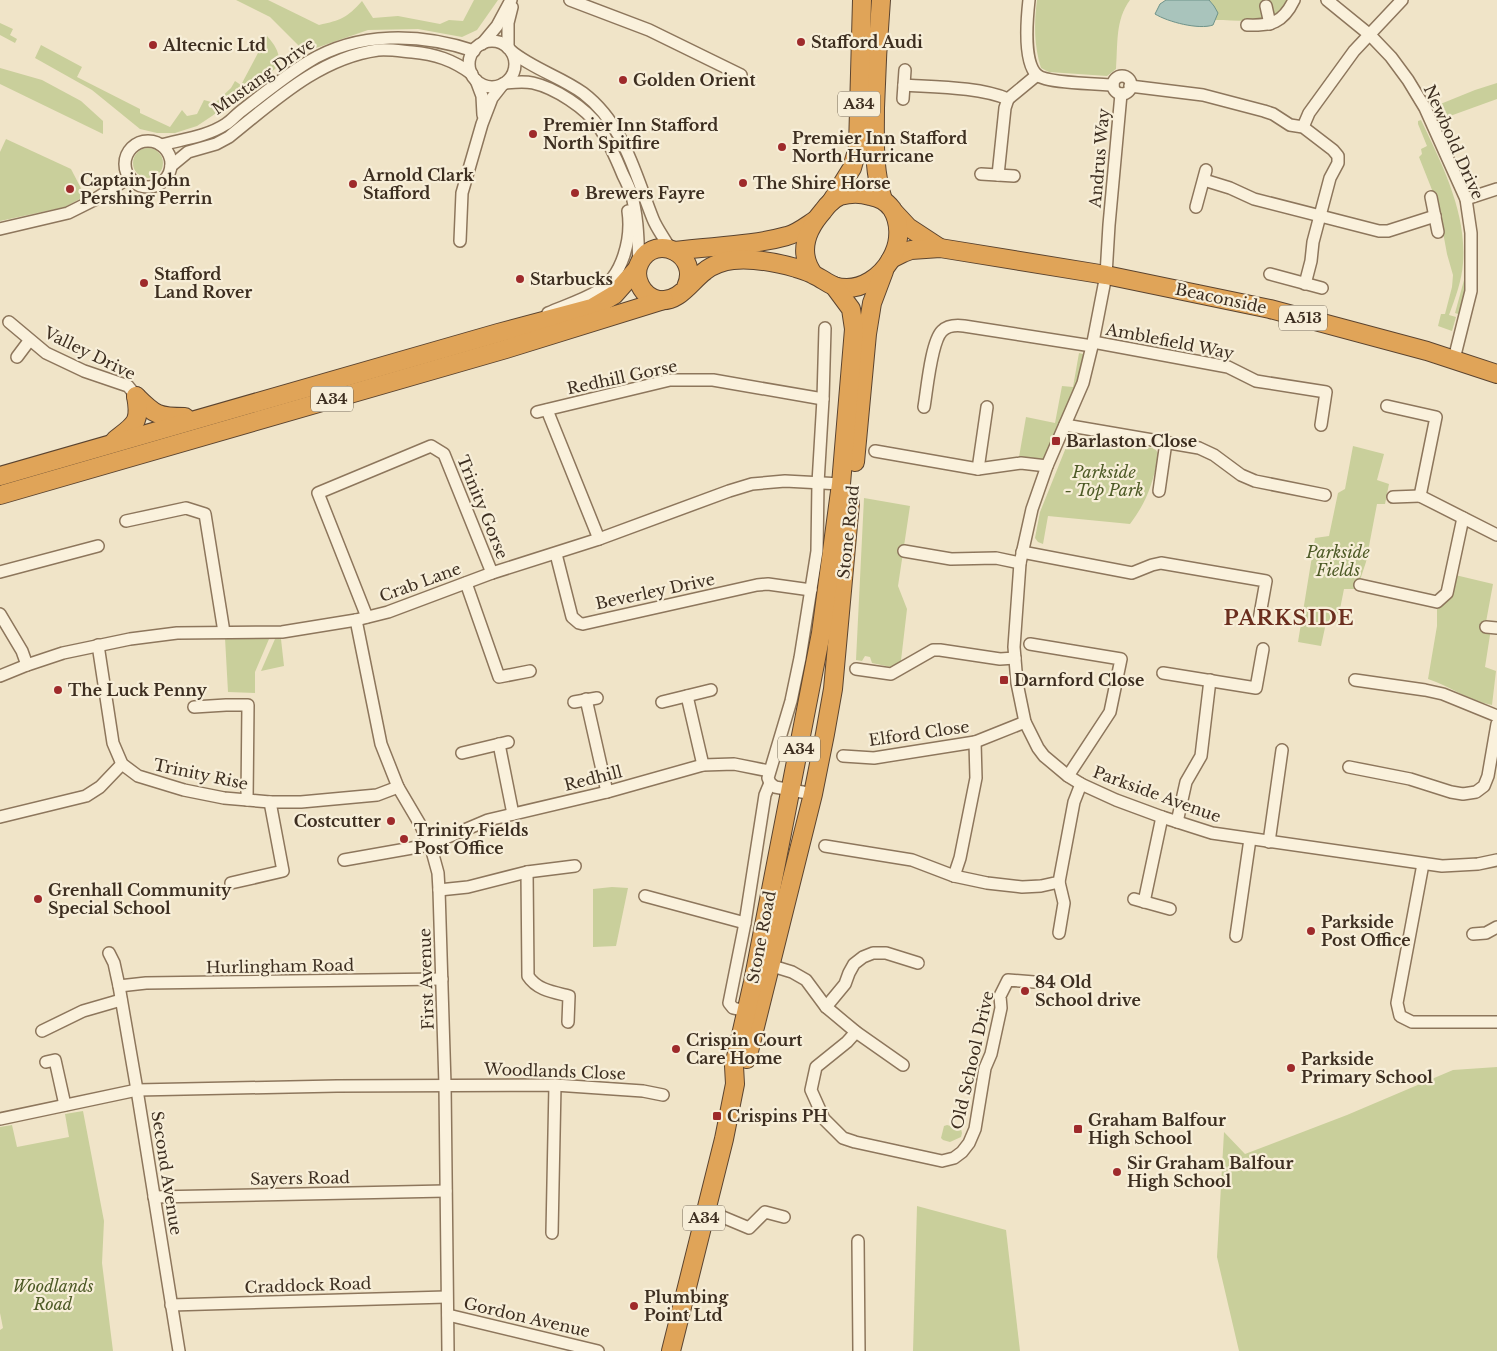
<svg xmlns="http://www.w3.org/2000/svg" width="1497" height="1351" font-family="'Libre Baskerville',serif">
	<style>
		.green { fill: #c9cf9b }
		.water { fill: #a9c4bc; stroke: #6f938a }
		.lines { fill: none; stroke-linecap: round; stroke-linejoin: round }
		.minor-casing { stroke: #8d765c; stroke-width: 14 }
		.highway-casing { stroke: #5b4430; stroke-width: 20 }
		.minor { stroke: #faf1dc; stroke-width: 11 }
		.highway { stroke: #e0a458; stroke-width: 18 }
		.poi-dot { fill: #9e2a2b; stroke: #f7eed8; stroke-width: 2 }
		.labels { text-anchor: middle; stroke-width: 4.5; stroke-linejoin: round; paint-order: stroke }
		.shield { fill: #f7eed8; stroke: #756857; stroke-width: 1 }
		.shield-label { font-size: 15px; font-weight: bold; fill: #3d2e20 }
		.poi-label { font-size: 16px; font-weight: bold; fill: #3d2e20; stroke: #f7eed8; text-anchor: start }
		.street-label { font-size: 16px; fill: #3d2e20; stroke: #f7eed8 }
		.park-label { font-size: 16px; font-style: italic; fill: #4d5a26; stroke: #f7eed8 }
		.district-label { font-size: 21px; font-weight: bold; letter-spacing: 1px; fill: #6b2e1e; stroke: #f7eed8 }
	</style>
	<rect width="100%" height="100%" fill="#f0e4c8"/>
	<g class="green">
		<path d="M236,0h32l51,25c22,-5 28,-7 43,-24l11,17 25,-2 42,8 9,-4 14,1 11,-21h24l-21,30 -15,7 -44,-8 -50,1 -55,19 -13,-2 -30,-30z"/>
		<path d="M1037,0h93c-15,20 -12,45 -14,69l-9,7 -58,-4 -8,-4c-7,-22 -7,-45 -4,-68z"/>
		<path d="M1209,0h79l-10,17c-20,6 -41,3 -63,3l2,-7 -3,-7z"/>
		<polygon points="0,23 13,29 10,35 17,39 15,43 0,35"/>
		<path d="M267,36c8,9 11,14 13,26l-5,7 -63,47 -15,10 -22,7h-18l-17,-4 -48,-39 -57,-32 6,-13 41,22 -5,10 63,32v4l30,14 12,-17 5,6 10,-2 7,-14 11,3 16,-15 4,-7 6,4z"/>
		<polygon points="0,68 42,80 81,101 103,121 103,134 0,84"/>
		<polygon points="1497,83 1497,99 1439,120 1433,107 1475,90"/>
		<path d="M1421,120c21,44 46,93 42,143 -1,17 -8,36 -14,52l7,2 -4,14 -14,-5 3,-12h4l7,-27 1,-12 -6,-21 -9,-49 -19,-48 3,-3 -1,-5 6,-3 -9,-22v-3z"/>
		<polygon points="6,139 71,169 85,196 65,207 0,221 0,152"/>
		<circle cx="148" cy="163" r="15"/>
		<polygon points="1467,269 1466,290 1461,315 1455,313"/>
		<polygon points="1079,353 1087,355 1083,376 1045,459 1019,457 1026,417 1055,423 1062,386 1073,387"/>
		<path d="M1075,436l77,12 4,2 3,5c-7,29 -11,45 -29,69l-82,-8 -5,28 -5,-2 -3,-4 5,-26 29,-72z"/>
		<polygon points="1353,446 1384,454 1377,480 1389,484 1385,504 1377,504 1366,562 1357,589 1344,589 1337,624 1326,623 1321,646 1298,642 1315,538 1329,536 1338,493 1345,489"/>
		<polygon points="864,498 910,506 898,586 907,609 900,669 872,663 870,657 865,656 862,661 856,660"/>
		<path d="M1451,574l42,10 -7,38 4,13 -5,32 11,4 -4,34c-23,-4 -42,-19 -64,-26l9,-53v-24z"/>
		<polygon points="225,638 269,639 255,672 255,693 228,692"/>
		<polygon points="275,639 281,639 284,666 261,671"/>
		<polygon points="612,887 628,888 616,946 593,947 593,889"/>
		<polygon points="1497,1067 1497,1351 1239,1351 1217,1257 1224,1132 1245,1154 1347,1115 1453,1070"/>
		<polygon points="83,1111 104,1221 102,1263 113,1351 0,1351 0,1330 3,1328 0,1313 0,1127 12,1125 17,1147 69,1137 65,1114"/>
		<polygon points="947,1125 961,1129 962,1133 961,1137 950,1142 943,1140 941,1138 944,1126"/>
		<polygon points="917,1206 1006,1230 1020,1351 913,1351"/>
	</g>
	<path class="water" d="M1166,0h43l5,6 4,7 -5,12c-14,5 -45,-3 -58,-11l5,-10z"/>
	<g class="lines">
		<defs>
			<g id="minor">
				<polyline points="570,0 649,30 741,75"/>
				<path d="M1029,0c-2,18 -6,62 8,75 9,8 61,9 76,10"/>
				<polyline points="1327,0 1370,35 1391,57 1408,80 1425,108 1466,199 1471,233 1471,291 1454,359"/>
				<polyline points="1266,6 1270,24"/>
				<path d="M1247,25c24,1 36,-2 47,-25"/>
				<circle cx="492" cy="64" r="23"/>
				<polyline points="482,44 497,26 511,0"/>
				<polyline points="508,48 508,23 512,7"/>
				<path d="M511,51c22,18 50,26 72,42 41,31 52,81 70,126 4,10 12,20 17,30"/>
				<circle cx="1122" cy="85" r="9"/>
				<polyline points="476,80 482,96 483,115"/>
				<path d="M506,83c9,-1 18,-2 27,0 22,5 53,25 66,44 10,15 17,31 24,48 3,6 6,12 8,18 7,23 7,48 8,72"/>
				<path d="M904,85c32,2 76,2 104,14l29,-24"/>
				<polyline points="1130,86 1203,95 1264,111 1273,114 1290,125 1303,127 1333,150 1338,156 1338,163 1330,178 1313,242 1311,261 1305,284"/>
				<polyline points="1121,94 1109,225 1106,275 1093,342 1083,383 1047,466 1032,509 1020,563 1014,647 1017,683 1025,722 1038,748 1044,756 1068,776 1081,784 1116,800 1162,817 1212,833 1442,866 1478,864 1497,860"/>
				<polyline points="903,99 905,70"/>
				<polyline points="1303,127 1309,113 1354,51 1402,0"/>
				<circle cx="148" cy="164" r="23"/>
				<path d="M161,145c22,-6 45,-8 65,-21 5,-3 9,-8 14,-12 22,-17 45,-36 68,-50 50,-31 113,-29 166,-11"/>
				<path d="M171,166l17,-14 28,-8 13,-7c45,-36 90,-79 149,-87 11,-1 23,1 34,2 23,2 41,8 60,22"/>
				<polyline points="981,174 1014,176"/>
				<polyline points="998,175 1005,108 1008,99"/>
				<polyline points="1204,180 1230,188 1254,199 1379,231 1388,231 1435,216"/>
				<polyline points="1431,197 1438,232"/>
				<polyline points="1466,199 1497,189"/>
				<polyline points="1196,207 1206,170"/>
				<polyline points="0,229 68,213 94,200 130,177"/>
				<polyline points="460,241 462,193 482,124 492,98 503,84"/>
				<polyline points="1270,274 1322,288"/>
				<path d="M548,313c16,-7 35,-13 50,-22 25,-15 34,-53 30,-80"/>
				<polyline points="9,322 46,353 84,371 128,386 136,396"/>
				<polyline points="1093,342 1228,367 1256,381 1326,392 1321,425"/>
				<polyline points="17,357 29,341"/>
				<polyline points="1387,406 1436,417 1420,496 1497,535"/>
				<path d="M924,407c3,-17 7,-65 18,-76 6,-6 14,-6 22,-5l128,20"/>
				<polyline points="547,410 599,539"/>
				<polyline points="537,412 670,380 713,380 823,399"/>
				<polyline points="1065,425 1199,448 1214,455 1241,475 1255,481 1325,495"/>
				<polyline points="875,451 978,469 1021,463 1047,466"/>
				<polyline points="978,469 987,407"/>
				<polyline points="1159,491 1166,442"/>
				<polyline points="1393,497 1420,496"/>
				<polyline points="126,521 186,508 205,514 224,632"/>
				<polyline points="904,551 951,559 996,558 1020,563"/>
				<polyline points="1022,552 1132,573 1152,565 1161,563 1266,581 1259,620"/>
				<polyline points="556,554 572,617 579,623 583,624 757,585 768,584 811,590"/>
				<polyline points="0,572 98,546"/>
				<polyline points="466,583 499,677 530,671"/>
				<polyline points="1360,585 1437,602 1447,593 1463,518"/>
				<polyline points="0,614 22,651 27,665"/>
				<polyline points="367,617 318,493 431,446 444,454 492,573"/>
				<polyline points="356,620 381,744 398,787 421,826 432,851 438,873 439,890 445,1085 448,1351"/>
				<polyline points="1486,627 1497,628"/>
				<polyline points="1030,644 1121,659 1110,712 1068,776"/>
				<polyline points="98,645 113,743 122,764 138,776 184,790 224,798 270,802 301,802 377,795 398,787"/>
				<polyline points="856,669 891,674 933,650 940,650 1000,659 1015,658"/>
				<polyline points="1163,673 1256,688 1263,649"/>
				<polyline points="0,676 27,665 63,653 130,639 177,633 282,632 356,620 388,612 492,573 599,539 729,491 752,484 785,481 841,484"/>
				<polyline points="1355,680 1425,690 1443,694 1497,716"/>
				<polyline points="687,696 703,765"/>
				<polyline points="586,699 607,792"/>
				<polyline points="574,702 597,698"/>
				<polyline points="662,702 711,690"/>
				<polyline points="194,707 226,705 248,705 247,800"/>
				<polyline points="499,744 513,814"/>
				<polyline points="462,753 508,742"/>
				<polyline points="843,756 874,758 975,742 1025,722"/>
				<polyline points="1349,767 1410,779 1451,792 1463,794 1476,792 1484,786 1488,776 1497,724"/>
				<polyline points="813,794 775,787 770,783 768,778 791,701 800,658 817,551 818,483 823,399 825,328"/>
				<polyline points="0,817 86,796 100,787 122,764"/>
				<polyline points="1177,822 1186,782 1201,756 1210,680"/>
				<polyline points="1269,842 1282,750"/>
				<polyline points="825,846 912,860 954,876 987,883 1022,887 1041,886 1059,882 1074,802 1081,784"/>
				<polyline points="344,860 429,845 488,820 607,792 703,765 734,764 769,771"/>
				<polyline points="1423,864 1397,1003 1400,1016 1412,1022 1497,1022"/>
				<path d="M527,872l1,104c9,14 25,16 41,20l-1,26"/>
				<polyline points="954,876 960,858 976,778 975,742"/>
				<polyline points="1059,882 1064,903 1059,933"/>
				<polyline points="231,883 283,871 270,802"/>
				<polyline points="439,890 468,887 527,872 575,866"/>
				<polyline points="645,896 745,923"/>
				<polyline points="1134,899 1170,909"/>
				<polyline points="1144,902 1162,817"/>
				<polyline points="1473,934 1486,933 1497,927"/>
				<polyline points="1236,936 1250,839"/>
				<polyline points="109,953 114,963 119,986 137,1090 179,1351"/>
				<polyline points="766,964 792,972 806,980 826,1007 856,1032 903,1065"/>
				<polyline points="119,986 146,983 442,979"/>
				<polyline points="826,1007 845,984 849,973 854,964 863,957 873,953 886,953 918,963"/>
				<polyline points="746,1011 733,1008 729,1003 745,923 765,795 770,783"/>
				<polyline points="42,1031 83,1011 121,1000"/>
				<polyline points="856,1032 847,1042 816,1067 811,1090 824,1119 843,1138 855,1142 942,1161 954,1158 962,1152 969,1143 975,1129 985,1068 991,1054 1001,1008 1000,996 1008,980 1034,982"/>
				<polyline points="46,1062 55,1060 65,1105"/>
				<polyline points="0,1119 137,1090 337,1086 555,1085 643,1091 663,1095"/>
				<polyline points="154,1197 446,1191"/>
				<polyline points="706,1210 749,1228 765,1212 784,1217"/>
				<polyline points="552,1233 555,1085"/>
				<polyline points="858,1241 859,1351"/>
				<polyline points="171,1305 446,1297"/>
				<polyline points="448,1315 598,1351"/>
			</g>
			<g id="highway">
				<path d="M881,0c-3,36 -5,72 -6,108 0,32 -2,61 8,92"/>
				<polyline points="831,202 852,168 858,147 862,0"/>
				<polyline points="894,212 908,227 940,248"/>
				<path d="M675,251c37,-5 76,-5 112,-15 9,-2 18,-9 27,-15"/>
				<polyline points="891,259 903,253 911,250 940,248 1106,275 1270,309 1427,351 1497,374"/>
				<path d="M686,287c15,-32 -30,-55 -46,-25 -8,15 2,35 19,38 20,3 32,-19 46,-29 7,-6 19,-10 28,-11 22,-2 42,2 63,8 6,2 13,4 18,7 7,3 13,8 20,11 26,8 50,-10 60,-33 6,-13 6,-31 -2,-44 -6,-8 -12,-11 -22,-13 -9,-3 -20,-3 -30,0 -7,3 -12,8 -17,15 -16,18 -26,42 -9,64"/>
				<path d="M136,396c19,19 22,21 49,21"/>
				<path d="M115,440c20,-16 26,-17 21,-44"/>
				<polyline points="855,462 867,334 872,303 884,271"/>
				<polyline points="0,476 498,333 592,308 614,295 637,269"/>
				<polyline points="0,495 506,349 664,300"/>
				<polyline points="747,1059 813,794 825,734 833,689 850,503"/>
				<polyline points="671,1351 724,1139 735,1084 734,1066 753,982 821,633 841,484 854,329 851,309 834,286"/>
			</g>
		</defs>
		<use href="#minor" class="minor-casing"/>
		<use href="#highway" class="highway-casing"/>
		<use href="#minor" class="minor"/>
		<use href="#highway" class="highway"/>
	</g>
	<g class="poi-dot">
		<circle cx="801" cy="42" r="5"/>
		<circle cx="153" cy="45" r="5"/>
		<circle cx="623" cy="80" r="5"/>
		<circle cx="533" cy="134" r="5"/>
		<circle cx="782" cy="147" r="5"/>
		<circle cx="743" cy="183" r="5"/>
		<circle cx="353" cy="184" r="5"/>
		<circle cx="70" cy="189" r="5"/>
		<circle cx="575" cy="193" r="5"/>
		<circle cx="520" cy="279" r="5"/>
		<circle cx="144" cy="283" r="5"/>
		<rect x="1051" y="436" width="10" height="10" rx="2.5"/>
		<rect x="999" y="675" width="10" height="10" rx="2.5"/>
		<circle cx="58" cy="690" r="5"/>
		<circle cx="391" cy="821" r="5"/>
		<circle cx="404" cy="839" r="5"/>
		<circle cx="38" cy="899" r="5"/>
		<circle cx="1311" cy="931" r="5"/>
		<circle cx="1025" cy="991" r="5"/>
		<circle cx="676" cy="1049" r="5"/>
		<circle cx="1291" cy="1068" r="5"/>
		<rect x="712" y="1111" width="10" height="10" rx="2.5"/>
		<rect x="1073" y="1124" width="10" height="10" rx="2.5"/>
		<circle cx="1117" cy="1172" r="5"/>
		<circle cx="634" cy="1306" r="5"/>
	</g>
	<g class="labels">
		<g class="shield">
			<rect x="838" y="91.5" width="42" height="25" rx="4"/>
			<rect x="1279" y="305.5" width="48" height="25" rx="4"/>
			<rect x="311" y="386.5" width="42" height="25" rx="4"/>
			<rect x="778" y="736.5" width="42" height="25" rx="4"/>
			<rect x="683" y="1205.5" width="42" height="25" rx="4"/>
		</g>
		<g class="shield-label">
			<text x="859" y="109">A34</text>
			<text x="1303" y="323">A513</text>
			<text x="332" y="404">A34</text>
			<text x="799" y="754">A34</text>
			<text x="704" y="1223">A34</text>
		</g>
		<g class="poi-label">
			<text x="811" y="48">Stafford Audi</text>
			<text x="163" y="51">Altecnic Ltd</text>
			<text x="633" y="86">Golden Orient</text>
			<text x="543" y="131">Premier Inn Stafford<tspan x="543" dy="18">North Spitfire</tspan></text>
			<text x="792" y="144">Premier Inn Stafford<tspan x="792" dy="18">North Hurricane</tspan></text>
			<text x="363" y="181">Arnold Clark<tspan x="363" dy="18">Stafford</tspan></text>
			<text x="80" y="186">Captain John<tspan x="80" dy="18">Pershing Perrin</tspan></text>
			<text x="753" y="189">The Shire Horse</text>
			<text x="585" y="199">Brewers Fayre</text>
			<text x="154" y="280">Stafford<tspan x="154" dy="18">Land Rover</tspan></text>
			<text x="530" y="285">Starbucks</text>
			<text x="1066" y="447">Barlaston Close</text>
			<text x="1014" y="686">Darnford Close</text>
			<text x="68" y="696">The Luck Penny</text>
			<text x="381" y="827" text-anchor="end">Costcutter</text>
			<text x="414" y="836">Trinity Fields<tspan x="414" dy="18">Post Office</tspan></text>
			<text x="48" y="896">Grenhall Community<tspan x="48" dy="18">Special School</tspan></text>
			<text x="1321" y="928">Parkside<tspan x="1321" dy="18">Post Office</tspan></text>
			<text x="1035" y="988">84 Old<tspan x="1035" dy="18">School drive</tspan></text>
			<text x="686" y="1046">Crispin Court<tspan x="686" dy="18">Care Home</tspan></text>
			<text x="1301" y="1065">Parkside<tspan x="1301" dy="18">Primary School</tspan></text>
			<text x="727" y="1122">Crispins PH</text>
			<text x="1088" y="1126">Graham Balfour<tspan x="1088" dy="18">High School</tspan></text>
			<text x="1127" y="1169">Sir Graham Balfour<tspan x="1127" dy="18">High School</tspan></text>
			<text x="644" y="1303">Plumbing<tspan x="644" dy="18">Point Ltd</tspan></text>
		</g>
		<g class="street-label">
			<text transform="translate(263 76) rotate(-35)" y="6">Mustang Drive</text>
			<text transform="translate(1454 142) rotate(66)" y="6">Newbold Drive</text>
			<text transform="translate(1099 158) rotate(-85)" y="6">Andrus Way</text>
			<text transform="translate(1221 298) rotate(12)" y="6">Beaconside</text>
			<text transform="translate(1170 341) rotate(11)" y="6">Amblefield Way</text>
			<text transform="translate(90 353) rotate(26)" y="6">Valley Drive</text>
			<text transform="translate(622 377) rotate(-12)" y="6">Redhill Gorse</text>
			<text transform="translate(483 507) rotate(68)" y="6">Trinity Gorse</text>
			<text transform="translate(848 532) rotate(-84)" y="6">Stone Road</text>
			<text transform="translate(420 582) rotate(-20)" y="6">Crab Lane</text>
			<text transform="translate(655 591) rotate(-12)" y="6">Beverley Drive</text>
			<text transform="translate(919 733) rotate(-8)" y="6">Elford Close</text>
			<text transform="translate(201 774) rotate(12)" y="6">Trinity Rise</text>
			<text transform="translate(593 778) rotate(-14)" y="6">Redhill</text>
			<text transform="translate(1157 794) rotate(20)" y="6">Parkside Avenue</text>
			<text transform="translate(761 937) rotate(-79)" y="6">Stone Road</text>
			<text transform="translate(280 966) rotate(-1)" y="6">Hurlingham Road</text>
			<text transform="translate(426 979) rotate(-92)" y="6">First Avenue</text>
			<text transform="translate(972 1060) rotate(-77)" y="6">Old School Drive</text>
			<text transform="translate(555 1071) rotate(2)" y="6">Woodlands Close</text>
			<text transform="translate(167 1173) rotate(81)" y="6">Second Avenue</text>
			<text transform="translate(300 1178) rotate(-1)" y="6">Sayers Road</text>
			<text transform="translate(308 1285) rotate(-2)" y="6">Craddock Road</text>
			<text transform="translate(527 1317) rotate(13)" y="6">Gordon Avenue</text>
		</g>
		<g class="park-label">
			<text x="1104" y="478">Parkside<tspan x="1104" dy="18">- Top Park</tspan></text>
			<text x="1338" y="558">Parkside<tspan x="1338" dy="18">Fields</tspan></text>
			<text x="53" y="1292">Woodlands<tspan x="53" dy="18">Road</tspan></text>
		</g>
		<g class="district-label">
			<text x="1289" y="625">PARKSIDE</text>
		</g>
	</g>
</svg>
